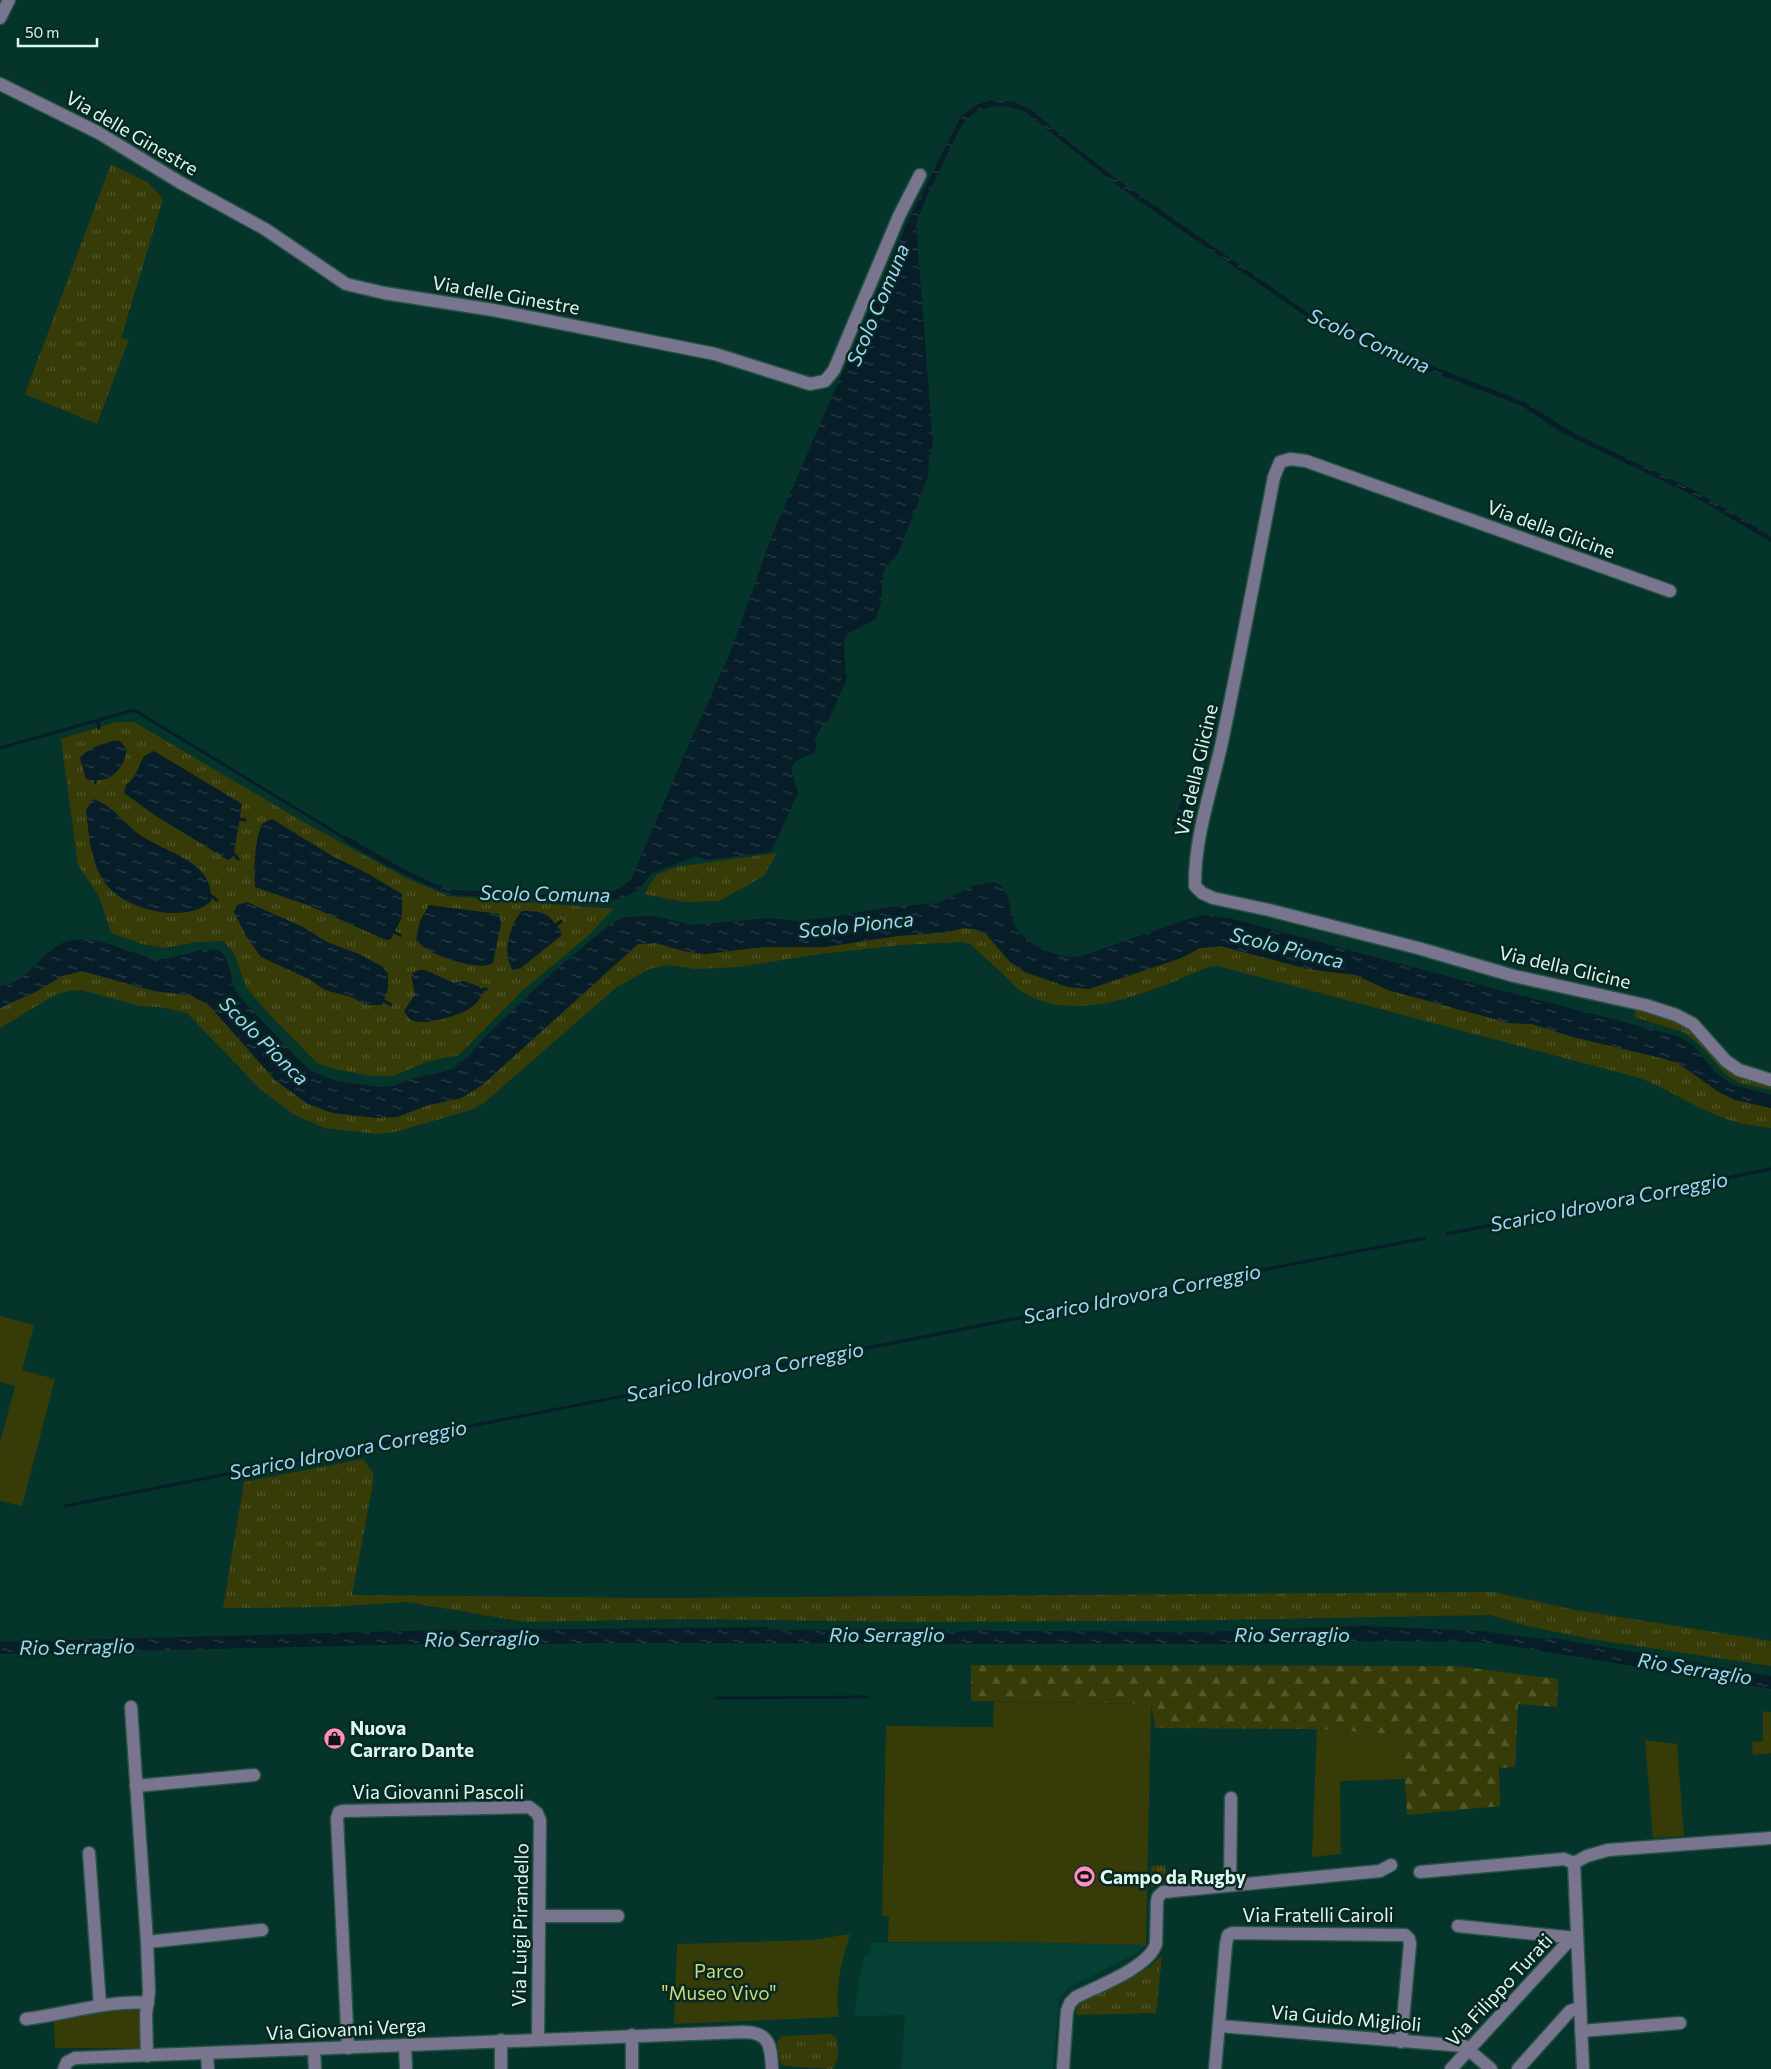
<svg xmlns="http://www.w3.org/2000/svg" width="1771" height="2069" font-family="Commissioner,sans-serif">
	<style>
		.built { fill: #054034 }
		.grass { fill: url(#grass-tufts) }
		.forest { fill: url(#forest-firs) }
		.park { fill: #373b08 }
		.water { fill: url(#water-ripples) }
		.lines { fill: none; stroke-linecap: round; stroke-linejoin: round }
		.stream { stroke: #071d28; stroke-width: 3 }
		.minor-casing { stroke: #275349; stroke-width: 15 }
		.minor { stroke: #7a758f; stroke-width: 12 }
		.labels { text-anchor: middle; stroke-width: 5; stroke-linejoin: round; paint-order: stroke }
		.street-label { font-size: 19px; fill: #dbf8ee; stroke: #092821 }
		.poi-label { font-size: 19px; font-weight: bold; fill: #dbf8ee; stroke: #092821; text-anchor: start }
		.park-label { font-size: 19px; fill: #ced97a; stroke: #092821 }
		.water-label { font-size: 20px; font-style: italic; fill: #a0d7f7; stroke: #092821 }
	</style>
	<defs>
		<pattern id="grass-tufts" width="24" height="20" patternUnits="userSpaceOnUse" patternTransform="scale(1.25)"><rect width="24" height="20" fill="#373b08"/><path d="M3 7l-1-3M5 7V3M7 7l1-3M15 17l-1-3M17 17v-4M19 17l1-3" fill="none" stroke="#53582c"/></pattern>
		<pattern id="forest-firs" width="22" height="20" patternUnits="userSpaceOnUse" patternTransform="scale(1.25)"><rect width="22" height="20" fill="#373b08"/><path d="M5 1l3.5 6h-7zM16 11l3.5 6h-7z" fill="#53582c"/></pattern>
		<pattern id="water-ripples" width="26" height="14" patternUnits="userSpaceOnUse" patternTransform="scale(1.25)"><rect width="26" height="14" fill="#071d28"/><path d="M2 4q2-2 4 0t4 0M15 11q2-2 4 0t4 0" fill="none" stroke="#2b3f48"/></pattern>
	</defs>
	<rect width="100%" height="100%" fill="#05342a"/>
	<polygon class="built" points="1008,1942 1146,1945 1137,1953 1068,1988 1062,1995 1059,2001 1053,2069 901,2069 905,2015 854,2016 859,1978 865,1955 870,1955 871,1943"/>
	<g class="grass">
		<polygon points="111,164 147,182 163,199 121,338 129,339 97,424 25,394"/>
		<polygon points="116,722 134,722 307,824 406,878 448,896 613,909 591,933 521,992 459,1055 429,1061 393,1076 372,1076 334,1069 317,1063 269,1014 246,987 234,953 223,941 197,942 165,948 142,944 111,933 99,896 78,865 61,739"/>
		<polygon points="777,853 764,876 719,901 685,902 644,894 656,875 676,867"/>
		<path d="M963,928l12,1 12,6 38,37 43,15 21,2 92,-31 19,-10 20,-2 88,23 48,6 32,15 121,33 23,1 41,13 88,21 17,5 57,37 36,8v20c-9,-2 -18,-2 -27,-4 -37,-8 -69,-32 -104,-46l-422,-112 -10,1c-54,23 -132,60 -187,24 -7,-4 -13,-12 -19,-18 -11,-10 -21,-19 -32,-29l-9,-2 -60,3 -81,9 -82,13 -44,2 -24,-4 -21,4 -32,18 -133,116 -13,7 -76,22 -17,2 -54,-6 -31,-14 -33,-25 -73,-76 -27,-6 -20,-1 -59,-16 -13,1 -13,4 -55,33v-20l35,-16 27,-16 20,-5 72,20 36,4 19,10 66,75 33,24 25,9 44,5 20,-1 32,-12 32,-7 20,-12 157,-142 18,-1 28,8 21,3 58,-7h62l72,-11 51,-4z"/>
		<polygon points="1637,1005 1687,1024 1712,1049 1771,1082 1771,1090 1739,1083 1725,1074 1699,1044 1683,1032 1634,1017"/>
		<polygon points="363,1459 373,1473 373,1484 352,1595 648,1598 1493,1592 1576,1610 1771,1641 1771,1666 1591,1639 1527,1626 1491,1615 1160,1621 908,1622 683,1619 524,1622 407,1602 328,1607 223,1608 244,1482"/>
		<polygon points="1165,1865 1167,1883 1151,1888 1151,1866"/>
		<polygon points="1162,1955 1156,2013 1076,2015 1077,2007 1081,2002 1150,1967"/>
		<path d="M830,2034l6,3c3,10 3,24 -3,32l-49,-3 -4,-3 -3,-21 5,-6z"/>
	</g>
	<polygon class="forest" points="971,1665 1456,1666 1558,1679 1557,1707 1518,1704 1515,1767 1499,1768 1500,1806 1407,1815 1402,1735 1313,1729 1155,1728 1151,1704 971,1701"/>
	<g class="park">
		<polygon points="0,1316 34,1325 22,1370 55,1379 22,1506 0,1501 0,1443 15,1386 0,1382"/>
		<polygon points="994,1702 1151,1704 1146,1945 1008,1942 888,1942 889,1916 882,1916 886,1726 993,1727"/>
		<polygon points="1763,1711 1771,1712 1771,1753 1753,1755 1752,1742 1763,1741"/>
		<polygon points="1317,1729 1403,1735 1405,1779 1340,1781 1341,1854 1312,1857"/>
		<polygon points="1645,1740 1677,1744 1684,1836 1653,1838"/>
		<path d="M850,1934c-8,26 -16,56 -11,83l-165,7 3,-80 136,-4z"/>
		<polygon points="133,2008 139,2011 140,2048 55,2048 54,2020"/>
	</g>
	<g class="water">
		<path d="M992,100l23,2 18,9 40,34 42,33 202,141 25,2 80,41 101,39 54,34 113,53 78,46 3,3v5l-83,-49 -127,-61 -39,-26 -95,-36 -83,-42 -6,-3 -18,1 -198,-137 -97,-77c-19,-9 -43,-8 -58,7 -8,8 -12,21 -17,30 -12,25 -25,49 -34,75l17,221 -4,13 -1,18 -21,55 -9,23 -12,13 -3,7 -2,29 -5,16 -25,13 -7,7 1,29 2,10 -17,40 -7,6 -6,11 -2,18 -18,7 -6,7 7,26 -27,59 -65,8 -10,-4 -44,17 -13,16 -11,7 -20,6 -18,1 -136,-8c-39,-12 -73,-33 -109,-53v-7l59,34 31,15 20,6 96,5 51,-1 17,-5 12,-9 51,-120 48,-107 43,-120 135,-312 53,-105 18,-12z"/>
		<polygon points="1213,701 1207,738 1186,822 1183,830 1175,831 1172,826 1195,765 1211,702"/>
		<path d="M112,741h8l7,9c-4,21 -18,35 -41,29l-6,-21c8,-10 20,-13 32,-17z"/>
		<polygon points="154,751 242,804 234,853 232,858 228,860 156,816 124,793 126,785 134,777 144,756"/>
		<path d="M93,799c19,6 28,21 43,33 26,21 79,27 75,69 -25,24 -87,9 -106,-18 -15,-22 -16,-48 -19,-73z"/>
		<path d="M272,819l62,38 29,14 39,23v23l-11,22 -5,1 -76,-34 -55,-19c-1,-23 -1,-43 7,-63z"/>
		<path d="M994,882c18,7 14,27 21,43 6,16 38,31 55,32 9,0 18,-3 26,-6l95,-33 14,-3 24,3 240,64 209,54 15,9 22,27 16,12 40,11v13l-36,-8 -18,-9 -39,-28 -17,-5 -88,-21 -41,-13 -23,-1 -121,-33 -32,-15 -48,-6 -88,-23 -20,2 -19,10 -92,31 -21,-2 -43,-15 -15,-10 -23,-27 -12,-6 -12,-1 -15,4 -51,4 -72,11h-62l-58,7 -21,-3 -28,-8 -18,1 -157,142 -20,12 -32,7 -32,12 -20,1 -44,-5 -25,-9 -33,-24 -66,-75 -19,-10 -36,-4 -72,-20 -20,5 -27,16 -35,16v-22c29,-3 39,-34 65,-44 31,-11 64,14 95,17 16,1 51,-18 63,-5 7,7 8,30 16,42l57,61 15,14 26,10 43,6 14,-1 17,-7 40,-9 18,-14 16,-19 68,-65 56,-47 15,-8 29,-1 39,9 77,-7 29,3 26,-3 67,-11 48,-4 34,-17z"/>
		<polygon points="247,902 303,927 327,942 359,954 383,967 388,974 388,989 382,1005 367,1005 351,997 325,990 309,979 261,957 246,936 234,912 237,905"/>
		<path d="M429,905l70,9 2,9 -8,40c-11,9 -56,-6 -68,-15 -3,-2 -6,-5 -9,-8l4,-19z"/>
		<path d="M522,911c25,0 26,3 41,23l-42,34 -8,2c-12,-15 -3,-46 9,-59z"/>
		<path d="M419,970h6l29,13 10,-2 14,5 6,6c-4,6 -7,11 -12,15 -10,8 -50,20 -61,13 -3,-2 -5,-6 -7,-9l11,-16 -4,-21z"/>
		<path d="M1362,1626l118,5 65,8 9,-1 217,38v13l-273,-45 -23,-2 -87,-1 -131,3 -658,-1 -174,3 -3,-2 -422,10v-12l403,-11 364,-4 3,3 173,-1c15,7 34,-2 51,2l209,1z"/>
	</g>
	<g class="lines">
		<g class="stream">
			<polyline points="98,722 99,728"/>
			<polyline points="0,748 134,710 348,840"/>
			<polyline points="95,783 96,776"/>
			<polyline points="237,819 245,820"/>
			<polyline points="232,852 238,859"/>
			<polyline points="208,894 217,900"/>
			<polyline points="554,927 561,921"/>
			<polyline points="392,931 400,935"/>
			<polyline points="478,991 486,989"/>
			<polyline points="381,999 391,1005"/>
			<polyline points="1447,1234 1771,1169"/>
			<polyline points="65,1506 1425,1238"/>
			<polyline points="717,1698 867,1697"/>
		</g>
		<defs>
			<g id="minor">
				<polyline points="0,18 9,0"/>
				<polyline points="0,84 99,133 181,183 265,229 346,284 384,293 493,310 715,354 810,384 825,381 834,370 899,216 920,175"/>
				<path d="M1670,591l-364,-130 -16,-2 -10,3 -6,15c-17,87 -33,174 -51,260 -10,49 -29,99 -28,149l7,7 11,5 56,12 149,38 96,28 131,29 31,10 17,9 33,37 13,9 32,10"/>
				<polyline points="131,1707 147,1942 149,1992 146,2014 147,2056"/>
				<polyline points="136,1786 254,1775"/>
				<polyline points="89,1853 100,2005"/>
				<polyline points="1420,1872 1564,1859 1574,1863"/>
				<polyline points="1230,1885 1231,1798"/>
				<polyline points="539,1916 618,1916"/>
				<polyline points="1458,1926 1576,1938"/>
				<polyline points="147,1942 262,1930"/>
				<path d="M26,2019c41,-5 80,-19 122,-16"/>
				<polyline points="1219,2026 1464,2046 1491,2069"/>
				<polyline points="1581,2031 1680,2023"/>
				<polyline points="405,2045 406,2069"/>
				<polyline points="348,2048 337,1818 339,1812 343,1811 529,1807 537,1813 540,1820 538,2039"/>
				<polyline points="314,2049 315,2069"/>
				<polyline points="207,2054 208,2069"/>
				<path d="M64,2069l3,-7 8,-4 668,-26c27,0 28,14 29,37"/>
				<polyline points="501,2069 501,2040"/>
				<polyline points="632,2069 632,2035"/>
				<path d="M1063,2069l4,-58 3,-8 6,-6c22,-11 73,-30 80,-53l1,-42 1,-5 5,-5 217,-21 11,-6"/>
				<polyline points="1215,2069 1226,1944 1228,1935 1232,1933 1405,1935 1409,1939 1410,1944 1401,2042"/>
				<polyline points="1451,2069 1566,1944 1576,1938"/>
				<polyline points="1518,2069 1570,2011 1579,2008"/>
				<polyline points="1583,2069 1574,1863 1587,1856 1608,1850 1771,1838"/>
			</g>
		</defs>
		<use href="#minor" class="minor-casing"/>
		<use href="#minor" class="minor"/>
	</g>
	<defs>
		<symbol id="shop-disc" viewBox="-11 -11 22 22"><circle r="9.5" fill="#fe8ebd" stroke="#092821"/><path d="M-5-2.5h2.3a2.7 3.5 0 0 1 5.4 0H5L5.5 6h-11ZM-1.5-2.5h3a1.5 2.3 0 0 0-3 0Z" fill="#111"/></symbol>
		<symbol id="stadium-disc" viewBox="-11 -11 22 22"><circle r="9.5" fill="#fe8ebd" stroke="#092821"/><path d="M0-5a6.5 5 0 1 0 0 10a6.5 5 0 1 0 0-10ZM-3.5-1.8h7v3.6h-7Z" fill="#111"/></symbol>
	</defs>
	<g fill-rule="evenodd">
		<use href="#shop-disc" x="322" y="1726" width="25" height="25"/>
		<use href="#stadium-disc" x="1072" y="1864" width="25" height="25"/>
	</g>
	<g class="labels">
		<g class="street-label">
			<text transform="translate(132 133) rotate(30)" y="7">Via delle Ginestre</text>
			<text transform="translate(506 295) rotate(10)" y="7">Via delle Ginestre</text>
			<text transform="translate(1551 529) rotate(20)" y="7">Via della Glicine</text>
			<text transform="translate(1196 770) rotate(-77)" y="7">Via della Glicine</text>
			<text transform="translate(1565 967) rotate(13)" y="7">Via della Glicine</text>
			<text x="438" y="1799">Via Giovanni Pascoli</text>
			<text x="1318" y="1922">Via Fratelli Cairoli</text>
			<text transform="translate(520 1925) rotate(-89)" y="7">Via Luigi Pirandello</text>
			<text transform="translate(1499 1990) rotate(-47)" y="7">Via Filippo Turati</text>
			<text transform="translate(1346 2018) rotate(5)" y="7">Via Guido Miglioli</text>
			<text transform="translate(346 2029) rotate(-3)" y="7">Via Giovanni Verga</text>
		</g>
		<g class="poi-label">
			<text x="350" y="1735">Nuova<tspan x="350" dy="22">Carraro Dante</tspan></text>
			<text x="1100" y="1884">Campo da Rugby</text>
		</g>
		<g class="park-label">
			<text x="719" y="1978">Parco<tspan x="719" dy="22">"Museo Vivo"</tspan></text>
		</g>
		<g class="water-label">
			<text transform="translate(878 305) rotate(-67)" y="7">Scolo Comuna</text>
			<text transform="translate(1369 341) rotate(24)" y="7">Scolo Comuna</text>
			<text transform="translate(545 894) rotate(1)" y="7">Scolo Comuna</text>
			<text transform="translate(856 925) rotate(-6)" y="7">Scolo Pionca</text>
			<text transform="translate(1287 948) rotate(14)" y="7">Scolo Pionca</text>
			<text transform="translate(264 1041) rotate(45)" y="7">Scolo Pionca</text>
			<text transform="translate(1609 1202) rotate(-11)" y="7">Scarico Idrovora Correggio</text>
			<text transform="translate(1142 1294) rotate(-11)" y="7">Scarico Idrovora Correggio</text>
			<text transform="translate(745 1372) rotate(-11)" y="7">Scarico Idrovora Correggio</text>
			<text transform="translate(348 1450) rotate(-11)" y="7">Scarico Idrovora Correggio</text>
			<text x="887" y="1642">Rio Serraglio</text>
			<text x="1292" y="1642">Rio Serraglio</text>
			<text transform="translate(482 1639) rotate(-1)" y="7">Rio Serraglio</text>
			<text transform="translate(77 1647) rotate(-1)" y="7">Rio Serraglio</text>
			<text transform="translate(1695 1669) rotate(9)" y="7">Rio Serraglio</text>
		</g>
	</g>
	<path d="M18 38v8h79v-8" fill="none" stroke="#dbf8ee" stroke-width="2.5"/>
	<text x="25" y="38" font-size="15" fill="#dbf8ee" stroke="#092821" stroke-width="4" paint-order="stroke">50 m</text>
</svg>
